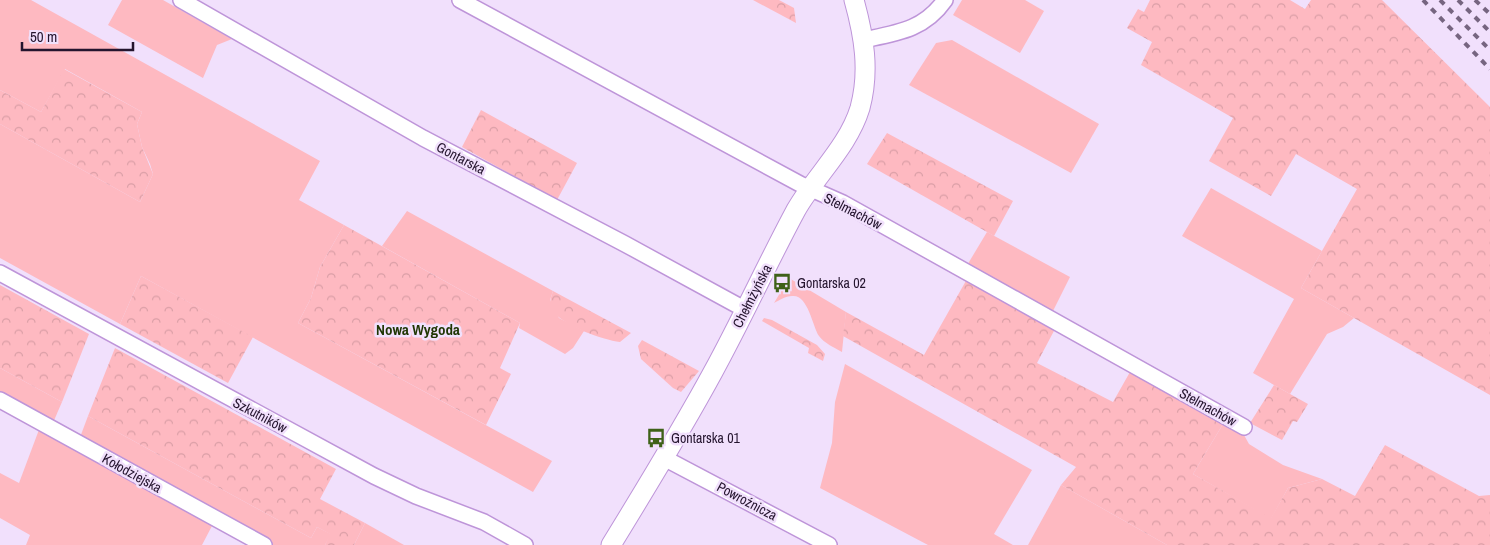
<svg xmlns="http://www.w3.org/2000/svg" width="1490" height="545" font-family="'Archivo Narrow',sans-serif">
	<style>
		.grass { fill: #feb9c1 }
		.forest { fill: url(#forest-crowns) }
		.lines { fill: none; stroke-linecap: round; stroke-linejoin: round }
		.minor-casing { stroke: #be95d9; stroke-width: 18 }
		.tertiary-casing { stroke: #be95d9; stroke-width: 21 }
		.minor { stroke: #fff; stroke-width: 15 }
		.tertiary { stroke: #fff; stroke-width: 19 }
		.rail { stroke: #766580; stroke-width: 4; stroke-dasharray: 6 6; stroke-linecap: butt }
		.labels { text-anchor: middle; stroke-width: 5; stroke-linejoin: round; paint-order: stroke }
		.street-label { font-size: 14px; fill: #24142e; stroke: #f1e0fc }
		.poi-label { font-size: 14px; fill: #24142e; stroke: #f1e0fc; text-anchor: start }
		.neighbourhood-label { font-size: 15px; font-weight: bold; fill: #1e3502; stroke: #f1e0fc }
	</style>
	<defs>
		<pattern id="forest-crowns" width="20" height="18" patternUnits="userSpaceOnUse" patternTransform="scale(1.25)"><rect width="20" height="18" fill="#feb9c1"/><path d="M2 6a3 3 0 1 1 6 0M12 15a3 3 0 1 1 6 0" fill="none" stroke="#da9ea6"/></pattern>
	</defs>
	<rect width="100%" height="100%" fill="#f1e0fc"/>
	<g class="grass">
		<polygon points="0,0 31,0 320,161 299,200 344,225 320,267 311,298 298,323 552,461 533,492 141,276 120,324 0,258 0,124 140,202 153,174 150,164 142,147 137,124 142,112 65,69 41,112 0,90"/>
		<polygon points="122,0 163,0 232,39 217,45 203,78 108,25"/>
		<polygon points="962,0 1025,0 1044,11 1020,53 953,15"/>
		<polygon points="952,40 1099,124 1071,173 909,85 936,43"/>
		<polygon points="1211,188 1322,251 1301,288 1354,318 1343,327 1327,334 1290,394 1253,373 1294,299 1182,236"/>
		<polygon points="407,211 553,291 550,300 559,318 584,331 573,348 565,354 519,328 520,323 382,246"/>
		<polygon points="987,232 1070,277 1052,313 966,267"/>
		<path d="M789,278l57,34 -4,40c-7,-4 -18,-9 -23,-16 -7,-11 -11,-42 -27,-40 -7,0 -12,4 -18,7z"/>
		<polygon points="845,364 1032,470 994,534 1013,545 928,545 820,488 832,443 835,402"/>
		<polygon points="0,368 62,402 52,425 0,395"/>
		<polygon points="88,416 311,538 317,527 331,534 325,545 269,545 79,440"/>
		<polygon points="1223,424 1244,435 1249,444 1283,465 1322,479 1288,488 1271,519 1193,474"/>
		<polygon points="40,427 214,522 202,545 26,545 30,535 0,518 0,473 19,483"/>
		<polygon points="1061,485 1167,545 1028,545"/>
		<polygon points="365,523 404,545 354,545"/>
	</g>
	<g class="forest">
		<polygon points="753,0 779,0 794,8 796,23"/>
		<polygon points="1150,0 1290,0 1305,9 1311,0 1382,0 1490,107 1490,395 1301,288 1357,189 1296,154 1271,196 1209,161 1233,118 1141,65 1152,42 1127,28 1138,9 1144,12"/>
		<polygon points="64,69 142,112 137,124 142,147 153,174 140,202 0,124 0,90 41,112"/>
		<polygon points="481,110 577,163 557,200 462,147"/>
		<polygon points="887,133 1013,201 994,236 867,164"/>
		<polygon points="344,225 520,323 500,368 511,374 486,425 298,323 311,298 320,267"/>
		<polygon points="141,276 253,337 228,383 120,324"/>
		<polygon points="967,279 1055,329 1037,363 1113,402 1130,372 1223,424 1193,474 1271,518 1288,488 1322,479 1355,496 1385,445 1479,496 1490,495 1490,545 1167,545 1061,485 1076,467 843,336 846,312 924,355"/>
		<polygon points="0,285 89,334 62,402 0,368"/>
		<path d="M553,291l78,42 -11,9c-17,-2 -59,-17 -68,-32 -4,-5 -1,-13 1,-19z"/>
		<polygon points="764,318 772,320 817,345 825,354 823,361 808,353 809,348 762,321"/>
		<polygon points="642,340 699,371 681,392 673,388 641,359 638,346"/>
		<polygon points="115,348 336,469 320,499 365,523 354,545 325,545 330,534 317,527 311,538 88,416"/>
		<polygon points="1274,385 1308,404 1297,422 1293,421 1282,440 1250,423"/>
	</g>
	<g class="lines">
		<defs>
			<g id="minor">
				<polyline points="181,0 423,138 625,244 746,310"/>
				<polyline points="460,0 800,184 843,203 1244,427"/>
				<path d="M863,40c34,-7 61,-10 82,-40"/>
				<polyline points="0,273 374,476 416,496 484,522 525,545"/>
				<polyline points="0,400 264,545"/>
				<polyline points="664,458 829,545"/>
			</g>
			<path id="tertiary" d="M611,545c35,-57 70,-114 102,-173 29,-53 54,-108 83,-162 20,-35 52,-63 64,-102 10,-37 4,-72 -6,-108"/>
		</defs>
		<use href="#minor" class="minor-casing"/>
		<use href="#tertiary" class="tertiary-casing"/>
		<use href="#minor" class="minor"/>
		<use href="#tertiary" class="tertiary"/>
		<g class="rail">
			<polyline points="1423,0 1490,69"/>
			<polyline points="1440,0 1490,50"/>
			<polyline points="1458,0 1490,32"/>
			<polyline points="1475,0 1490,14"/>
		</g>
	</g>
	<defs>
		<symbol id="bus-bare" viewBox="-9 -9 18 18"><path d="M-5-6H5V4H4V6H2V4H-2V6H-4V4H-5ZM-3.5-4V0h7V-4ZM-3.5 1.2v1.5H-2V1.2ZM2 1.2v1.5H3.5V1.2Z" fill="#3f6118" stroke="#f1e0fc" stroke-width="2.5" paint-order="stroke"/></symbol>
	</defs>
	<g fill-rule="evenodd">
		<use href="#bus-bare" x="768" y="269" width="28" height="28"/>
		<use href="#bus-bare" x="642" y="424" width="28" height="28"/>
	</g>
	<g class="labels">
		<g class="street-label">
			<text transform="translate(461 158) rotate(28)" y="5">Gontarska</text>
			<text transform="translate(853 211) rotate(27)" y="5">Stelmachów</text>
			<text transform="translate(752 296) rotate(-63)" y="5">Chełmżyńska</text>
			<text transform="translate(1208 407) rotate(29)" y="5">Stelmachów</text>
			<text transform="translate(260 415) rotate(28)" y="5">Szkutników</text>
			<text transform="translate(132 473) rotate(29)" y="5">Kołodziejska</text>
			<text transform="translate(747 501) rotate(28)" y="5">Powroźnicza</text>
		</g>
		<g class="poi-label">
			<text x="797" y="288">Gontarska 02</text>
			<text x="671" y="443">Gontarska 01</text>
		</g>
		<g class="neighbourhood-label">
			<text x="418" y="335">Nowa Wygoda</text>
		</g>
	</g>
	<path d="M22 42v8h111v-8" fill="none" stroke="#24142e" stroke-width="2.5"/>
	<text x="30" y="42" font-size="15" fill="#24142e" stroke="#f1e0fc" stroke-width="4" paint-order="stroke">50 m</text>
</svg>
